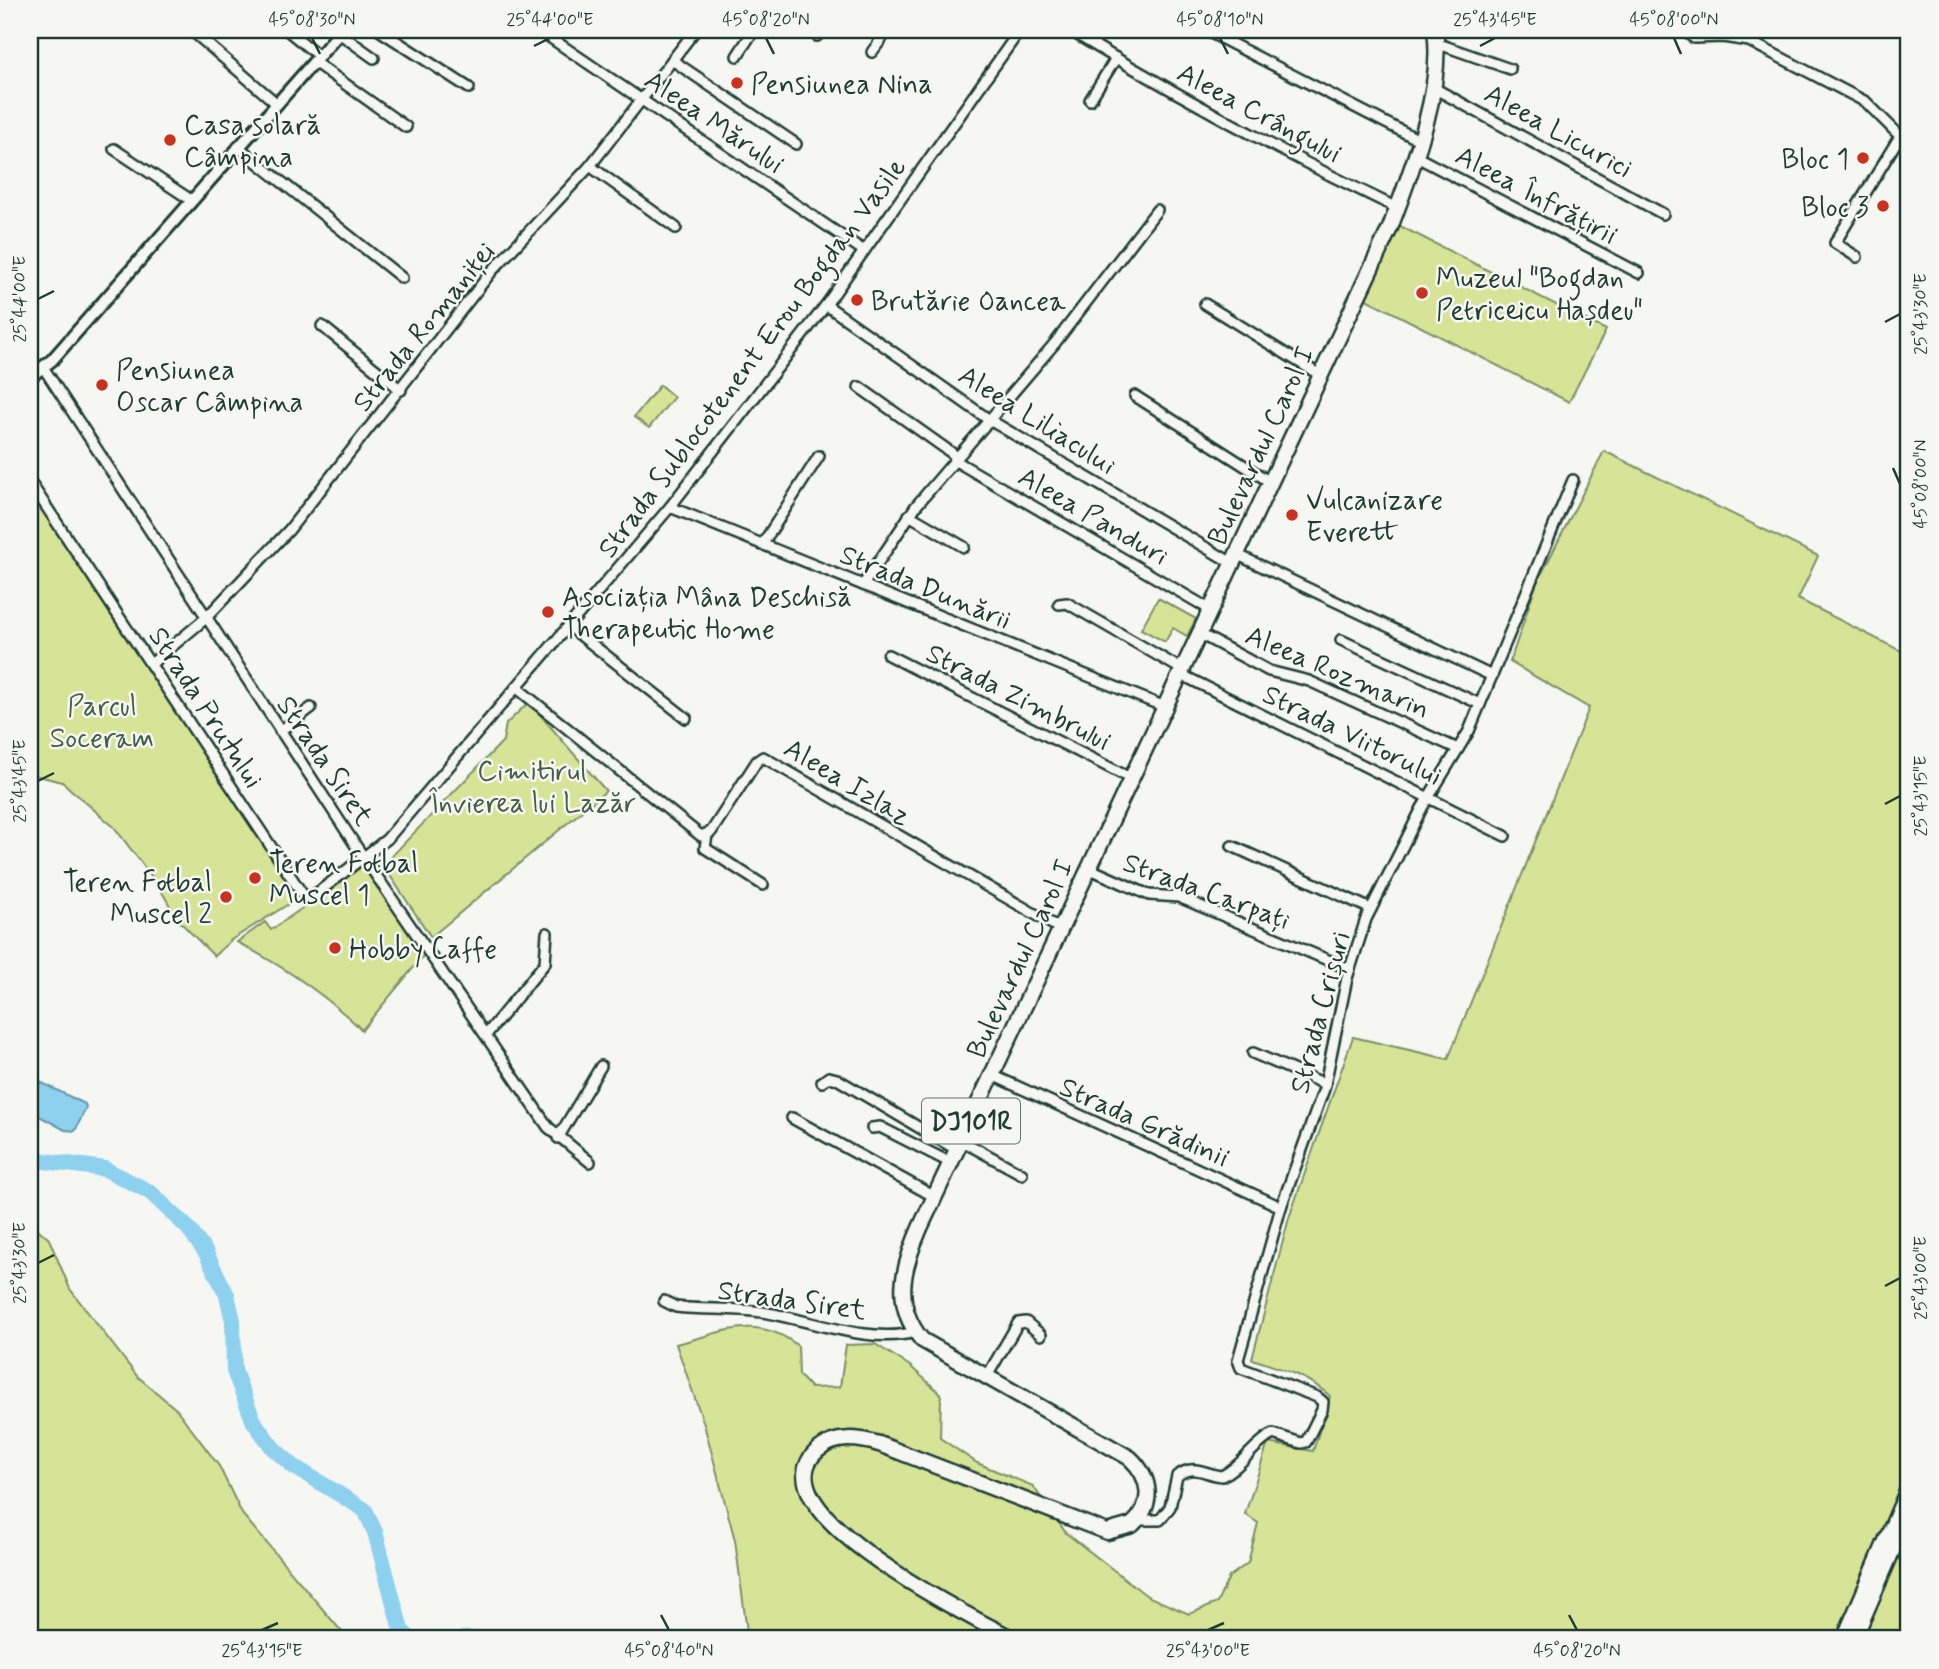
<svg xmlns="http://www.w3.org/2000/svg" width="1939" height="1669" font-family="Mynerve,sans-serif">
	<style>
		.green { fill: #d7e497; stroke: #7b9066; stroke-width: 2 }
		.water { fill: #8dd1ef; stroke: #6196a4; stroke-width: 2 }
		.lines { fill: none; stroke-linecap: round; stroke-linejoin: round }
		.river { stroke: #8dd1ef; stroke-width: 16 }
		.minor-casing { stroke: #1f3d34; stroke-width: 14 }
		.tertiary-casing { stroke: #1f3d34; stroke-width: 16 }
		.primary-casing { stroke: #1f3d34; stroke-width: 19 }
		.trunk-casing { stroke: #1f3d34; stroke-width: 19 }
		.minor { stroke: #f6f6f2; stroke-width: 9 }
		.tertiary { stroke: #f6f6f2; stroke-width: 10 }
		.primary { stroke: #f6f6f2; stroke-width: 14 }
		.trunk { stroke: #f6f6f2; stroke-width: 14 }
		.ticks { fill: none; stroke: #1f3d34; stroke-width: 2.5 }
		.poi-dot { fill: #c8321e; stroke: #f6f6f2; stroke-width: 2.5 }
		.labels { text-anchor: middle; stroke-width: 5; stroke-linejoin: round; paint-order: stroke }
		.shield { fill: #f6f6f2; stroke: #60746d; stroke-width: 2 }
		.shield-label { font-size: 26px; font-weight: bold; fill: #1f3d34 }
		.poi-label { font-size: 28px; fill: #1f3d34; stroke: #f6f6f2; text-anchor: start }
		.street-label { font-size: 28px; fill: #1f3d34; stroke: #f6f6f2 }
		.park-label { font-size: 28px; fill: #445e48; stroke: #f6f6f2 }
		.neatline { fill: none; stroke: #1f3d34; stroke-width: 2.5 }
		.ticks-label { font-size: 18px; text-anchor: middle; fill: #1f3d34 }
	</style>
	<rect width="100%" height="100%" fill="#f6f6f2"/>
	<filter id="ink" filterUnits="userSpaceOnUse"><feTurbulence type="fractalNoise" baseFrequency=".0143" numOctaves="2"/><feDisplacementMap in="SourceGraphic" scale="14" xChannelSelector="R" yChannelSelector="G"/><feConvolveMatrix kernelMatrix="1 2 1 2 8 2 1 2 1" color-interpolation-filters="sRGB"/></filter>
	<g filter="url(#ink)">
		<g class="green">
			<polygon points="1400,226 1606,330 1569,402 1364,298"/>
			<polygon points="660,385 674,397 649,428 634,417"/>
			<path d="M1604,451l214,105 -20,43 111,56v984h-1161l-13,-99 -31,-116 -28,-80c46,-11 81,-31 122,2l1,29 12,13 29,-1 6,-42 29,-1 35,22 31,28 -1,44 37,25 56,23 33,47 81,63 42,18 28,-11 12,-26 19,-14 10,-40 -13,-9 23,-71 45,8 17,-55c-22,-20 -50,-28 -78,-37l37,-141 64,-181 95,22 141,-351 -79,-46 26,-77z"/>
			<polygon points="30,483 303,895 231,940 214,956 178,920 158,885 114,827 62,782 30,774"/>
			<polygon points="1158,598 1196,619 1187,636 1173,628 1165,642 1141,629"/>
			<polygon points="529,702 606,791 431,937 383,865 503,741 506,724"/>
			<path d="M364,865l60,90 -62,75c-37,-36 -79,-64 -125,-88l28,-20 6,8z"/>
			<polygon points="30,1222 49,1239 70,1289 137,1376 177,1410 219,1466 242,1514 348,1639 30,1639"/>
		</g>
		<path class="water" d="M40,1082l45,22 1,4 -11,23 -10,-1 -35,-19c0,-11 -3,-26 10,-29z"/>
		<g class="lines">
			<g class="river">
				<polyline points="30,1159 105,1169 150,1192 188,1228 206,1253 227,1295 233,1321 234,1371 254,1422 273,1448 293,1466 365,1510 375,1532 401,1630 410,1639"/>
				<polyline points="463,1639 502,1639"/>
			</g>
			<defs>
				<g id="minor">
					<polyline points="191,30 276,103"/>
					<polyline points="287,30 319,56"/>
					<polyline points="379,30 469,88"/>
					<polyline points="539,30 864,251"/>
					<path d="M1069,30c107,65 215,124 328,178"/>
					<polyline points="1683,30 1694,38 1723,37 1749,41 1866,102 1900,136 1835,243 1857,257"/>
					<polyline points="1209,32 1419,140"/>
					<polyline points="339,33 374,58"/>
					<polyline points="817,36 822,30"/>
					<polyline points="1436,43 1510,69"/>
					<polyline points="872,52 888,30"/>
					<polyline points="737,56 754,30"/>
					<polyline points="672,60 796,144"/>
					<polyline points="314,62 406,127"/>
					<polyline points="1432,87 1663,214"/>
					<polyline points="1090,100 1116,58"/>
					<polyline points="238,147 402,278"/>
					<polyline points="114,149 191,200"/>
					<polyline points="1415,156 1639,273"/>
					<polyline points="590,166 676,228"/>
					<polyline points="1205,304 1320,375"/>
					<polyline points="826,305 988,419 1232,563"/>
					<polyline points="322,326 401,390"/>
					<polyline points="43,367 356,846 548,1127 590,1162"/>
					<polyline points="859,387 956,456"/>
					<polyline points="1135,396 1270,482"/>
					<polyline points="954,460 1211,610"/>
					<polyline points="30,482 303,895 312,897 387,839 670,507 826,305 1020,30"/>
					<polyline points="670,507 1165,707"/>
					<polyline points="909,515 964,547"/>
					<polyline points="762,545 819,456"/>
					<polyline points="1236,554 1492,676"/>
					<polyline points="863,585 916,506 1055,343 1157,210"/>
					<polyline points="1059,604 1067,603 1183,670"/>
					<polyline points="570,627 686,718"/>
					<polyline points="1200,634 1269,671 1309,681 1458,749"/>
					<polyline points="1341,640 1480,704"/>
					<polyline points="888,655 1130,778"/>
					<polyline points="151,664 206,618 289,530 492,271 590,166 694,32"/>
					<polyline points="1180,674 1505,836"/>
					<polyline points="517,688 701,836 711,832 757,761 763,757 1059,928"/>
					<polyline points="280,731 311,708"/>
					<polyline points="707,835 705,848 763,885"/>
					<polyline points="1232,846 1371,909"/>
					<polyline points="1088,868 1149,895 1179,897 1349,969"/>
					<polyline points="486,1035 545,963 547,933"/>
					<polyline points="1253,1053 1325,1084"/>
					<polyline points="992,1075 1281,1207"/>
					<polyline points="822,1082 829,1077 837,1079 957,1150"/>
					<polyline points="792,1118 935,1197"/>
					<polyline points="872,1128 880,1127 951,1163"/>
					<polyline points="558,1138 601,1066"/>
					<polyline points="962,1141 1022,1174"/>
					<path d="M664,1301l12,6c28,3 57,1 86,5 45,7 108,33 153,20"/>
					<polyline points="986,1378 1018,1323 1026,1322 1041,1335"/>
					<path d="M1137,1520h23l10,-13 7,-31c18,-13 26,-2 45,0 21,-10 31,-32 51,-42l28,9 5,-1 16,-32 1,-8 -6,-5 -76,-29 -3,-8 43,-153 43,-118 23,-111 19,-59 56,-111 47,-77 104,-251"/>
				</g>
				<polyline id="tertiary" points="30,377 52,360 342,30"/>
				<path id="primary" d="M1013,1639c-38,-20 -263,-130 -195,-189 18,-15 40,-12 61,-6l228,88 25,-7c23,-21 19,-47 -2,-67l-208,-118c-30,-36 -19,-73 -2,-112l470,-1000c21,-57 54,-137 45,-198"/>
				<g id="trunk">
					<polyline points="1844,1639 1909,1487"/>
					<polyline points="1854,1639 1909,1512"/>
				</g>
			</defs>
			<use href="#minor" class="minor-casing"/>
			<use href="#tertiary" class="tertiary-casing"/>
			<use href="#primary" class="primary-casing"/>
			<use href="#trunk" class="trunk-casing"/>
			<use href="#minor" class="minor"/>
			<use href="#tertiary" class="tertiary"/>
			<use href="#primary" class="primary"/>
			<use href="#trunk" class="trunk"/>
		</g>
	</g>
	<path class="ticks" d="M312,38l8,16M766,38l8,16M1220,38l8,16M1674,38l7,16M534,46l16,-8M1480,46l15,-8M38,299l16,-8M1885,322l15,-8M1893,468l7,16M38,781l16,-8M1885,804l15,-8M38,1263l16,-8M1885,1286l15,-8M661,1615l8,15M1569,1615l8,15M262,1630l16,-7M1208,1630l16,-7"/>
	<g class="poi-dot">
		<circle cx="737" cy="83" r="7"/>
		<circle cx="170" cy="140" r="7"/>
		<circle cx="1863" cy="158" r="7"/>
		<circle cx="1883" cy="206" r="7"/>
		<circle cx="1422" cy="293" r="7"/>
		<circle cx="857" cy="300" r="7"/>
		<circle cx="102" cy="385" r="7"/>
		<circle cx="1292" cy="515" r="7"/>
		<circle cx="548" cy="612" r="7"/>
		<circle cx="255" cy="878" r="7"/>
		<circle cx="226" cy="897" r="7"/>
		<circle cx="335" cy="948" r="7"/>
	</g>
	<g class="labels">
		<rect class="shield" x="922" y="1098.5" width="98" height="45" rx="5"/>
		<g class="shield-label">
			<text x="971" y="1130">DJ101R</text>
		</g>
		<g class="poi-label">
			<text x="751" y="93">Pensiunea Nina</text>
			<text x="184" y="134">Casa solară<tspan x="184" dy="32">Câmpina</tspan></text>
			<text x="1849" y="168" text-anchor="end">Bloc 1</text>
			<text x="1869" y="216" text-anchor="end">Bloc 3</text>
			<text x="1436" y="287">Muzeul "Bogdan<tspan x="1436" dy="32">Petriceicu Hașdeu"</tspan></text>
			<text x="871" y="310">Brutărie Oancea</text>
			<text x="116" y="379">Pensiunea<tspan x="116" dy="32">Oscar Câmpina</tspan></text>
			<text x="1306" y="509">Vulcanizare<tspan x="1306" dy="32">Everett</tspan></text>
			<text x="562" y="606">Asociația Mâna Deschisă<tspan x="562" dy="32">Therapeutic Home</tspan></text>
			<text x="269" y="872">Teren Fotbal<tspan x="269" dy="32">Muscel 1</tspan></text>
			<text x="212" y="891" text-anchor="end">Teren Fotbal<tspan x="212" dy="32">Muscel 2</tspan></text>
			<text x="349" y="958">Hobby Caffe</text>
		</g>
		<g class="street-label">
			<text transform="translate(1260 112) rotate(28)" y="10">Aleea Crângului</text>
			<text transform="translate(715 121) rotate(34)" y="10">Aleea Mărului</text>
			<text transform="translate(1559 130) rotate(29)" y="10">Aleea Licurici</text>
			<text transform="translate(1537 194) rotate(28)" y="10">Aleea Înfrățirii</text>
			<text transform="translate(423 326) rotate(-51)" y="10">Strada Romaniței</text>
			<text transform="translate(751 357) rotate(-53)" y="10">Strada Sublocotenent Erou Bogdan Vasile</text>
			<text transform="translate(1038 419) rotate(32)" y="10">Aleea Liliacului</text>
			<text transform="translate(1260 445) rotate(-65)" y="10">Bulevardul Carol I</text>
			<text transform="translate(1094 515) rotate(30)" y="10">Aleea Panduri</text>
			<text transform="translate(926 586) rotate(22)" y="10">Strada Dunării</text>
			<text transform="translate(1338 671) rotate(23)" y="10">Aleea Rozmarin</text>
			<text transform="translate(1019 696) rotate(27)" y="10">Strada Zimbrului</text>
			<text transform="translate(207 707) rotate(57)" y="10">Strada Prutului</text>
			<text transform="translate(1353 734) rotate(26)" y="10">Strada Viitorului</text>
			<text transform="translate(326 760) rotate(56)" y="10">Strada Siret</text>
			<text transform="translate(848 781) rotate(31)" y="10">Aleea Izlaz</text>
			<text transform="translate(1207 890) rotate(20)" y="10">Strada Carpați</text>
			<text transform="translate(1019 958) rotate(-65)" y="10">Bulevardul Carol I</text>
			<text transform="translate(1319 1012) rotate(-75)" y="10">Strada Crișuri</text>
			<text transform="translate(1145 1121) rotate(24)" y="10">Strada Grădinii</text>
			<text transform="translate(792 1299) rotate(8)" y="10">Strada Siret</text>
		</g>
		<g class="park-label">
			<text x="102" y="715">Parcul<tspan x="102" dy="32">Soceram</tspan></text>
			<text x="532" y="780">Cimitirul<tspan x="532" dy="32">Învierea lui Lazăr</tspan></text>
		</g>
	</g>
	<rect width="1939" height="1669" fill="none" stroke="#f6f6f2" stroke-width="77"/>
	<rect x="38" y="38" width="1862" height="1592" class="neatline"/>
	<g class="ticks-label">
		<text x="312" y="25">45°08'30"N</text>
		<text x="550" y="25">25°44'00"E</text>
		<text x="766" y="25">45°08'20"N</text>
		<text x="1220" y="25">45°08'10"N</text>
		<text x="1495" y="25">25°43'45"E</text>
		<text x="1674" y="25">45°08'00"N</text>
		<text transform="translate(19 299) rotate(-90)" y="6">25°44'00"E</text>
		<text transform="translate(1920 314) rotate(-90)" y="6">25°43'30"E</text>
		<text transform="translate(1920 484) rotate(-90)" y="6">45°08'00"N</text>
		<text transform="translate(19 781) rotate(-90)" y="6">25°43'45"E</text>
		<text transform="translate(1920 796) rotate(-90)" y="6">25°43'15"E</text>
		<text transform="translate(19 1263) rotate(-90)" y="6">25°43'30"E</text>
		<text transform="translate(1920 1278) rotate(-90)" y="6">25°43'00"E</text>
		<text x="262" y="1656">25°43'15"E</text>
		<text x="669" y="1656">45°08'40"N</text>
		<text x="1208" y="1656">25°43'00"E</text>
		<text x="1577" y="1656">45°08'20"N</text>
	</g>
</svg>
